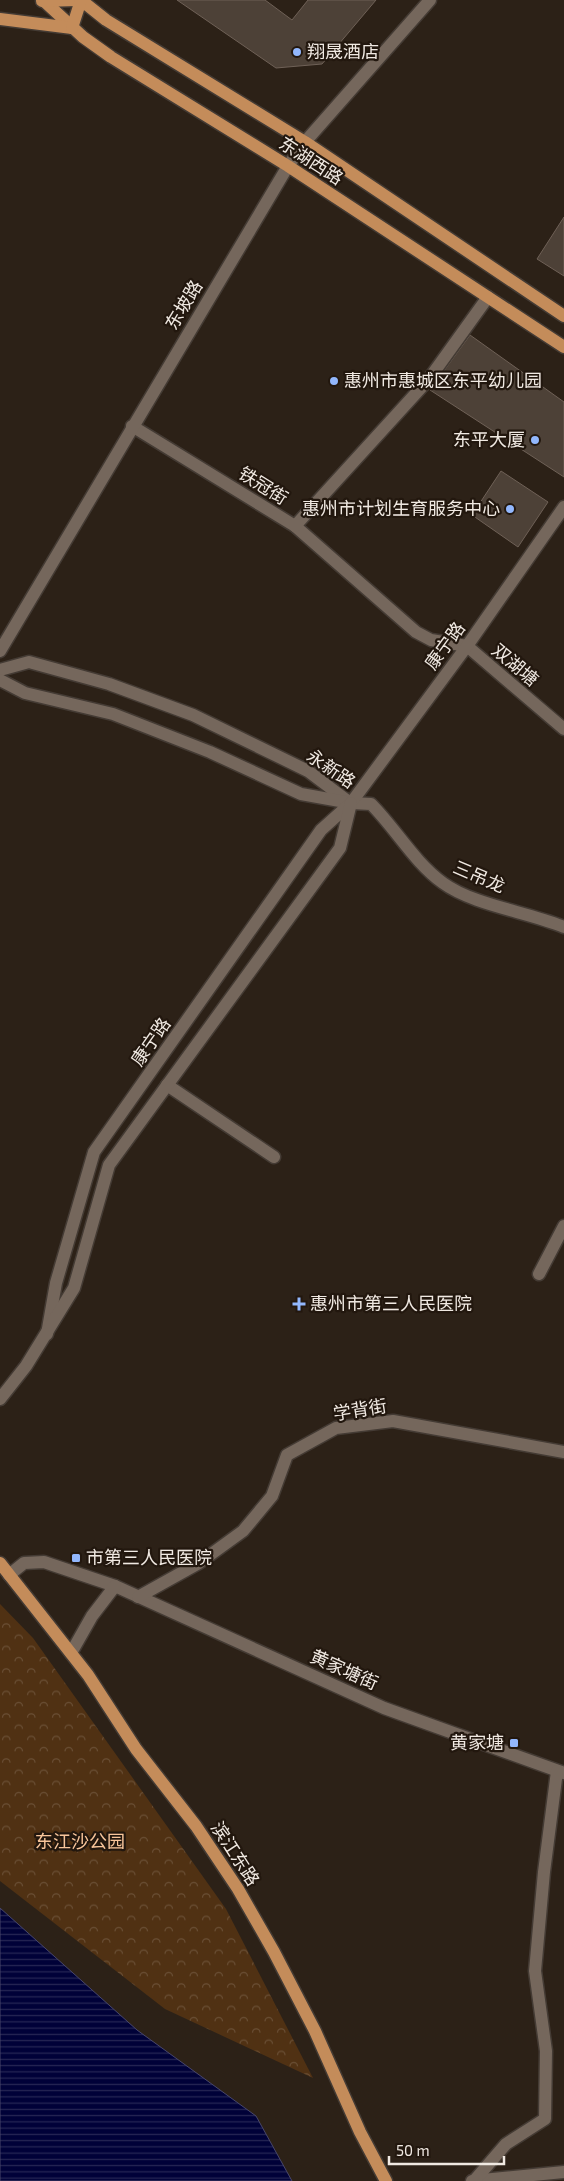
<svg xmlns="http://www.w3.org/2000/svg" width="564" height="2181" font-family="'Exo 2','Noto Sans SC',sans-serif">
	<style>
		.park { fill: url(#park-crowns) }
		.water { fill: url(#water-rules); stroke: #48476b }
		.building { fill: #4d4137; stroke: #6f6157 }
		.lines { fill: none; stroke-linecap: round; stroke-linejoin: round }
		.minor-casing { stroke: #443b34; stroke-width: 15 }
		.major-casing { stroke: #443b34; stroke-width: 15 }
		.minor { stroke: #75675c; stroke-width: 12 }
		.major { stroke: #c48c5a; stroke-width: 12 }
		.poi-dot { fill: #92b7fd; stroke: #22170e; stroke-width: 2 }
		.labels { text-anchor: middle; stroke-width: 4.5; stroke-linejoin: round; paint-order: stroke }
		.poi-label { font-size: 18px; fill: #f0e9e2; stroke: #22170e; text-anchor: start }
		.street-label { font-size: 18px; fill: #f0e9e2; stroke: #22170e }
		.park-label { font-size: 18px; fill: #f8c59a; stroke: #22170e }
	</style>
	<defs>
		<pattern id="park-crowns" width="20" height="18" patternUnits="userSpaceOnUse" patternTransform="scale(1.25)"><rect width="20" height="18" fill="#503113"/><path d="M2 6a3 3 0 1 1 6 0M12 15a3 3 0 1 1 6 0" fill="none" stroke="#6a4f35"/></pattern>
		<pattern id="water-rules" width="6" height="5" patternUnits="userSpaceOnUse" patternTransform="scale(1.25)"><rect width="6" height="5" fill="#000138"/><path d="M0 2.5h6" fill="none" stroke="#262654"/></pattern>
	</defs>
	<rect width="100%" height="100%" fill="#2c2117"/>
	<polygon class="park" points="0,1604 33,1638 226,1909 313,2078 165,2009 0,1881"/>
	<polygon class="water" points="0,1908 137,2030 256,2116 292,2181 0,2181"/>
	<g class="building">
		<polygon points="177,0 265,0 292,20 308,0 376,0 322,64 276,68"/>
		<polygon points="564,217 564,276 537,259"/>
		<polygon points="470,335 564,402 564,477 430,390"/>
		<polygon points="501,471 548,502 518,547 472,515"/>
	</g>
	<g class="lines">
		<defs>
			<g id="minor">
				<polyline points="132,426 295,526 416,632 431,640 467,646 564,729"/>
				<polyline points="295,526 429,379 488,297"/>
				<polyline points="0,651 288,166 305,142 430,0"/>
				<polyline points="0,670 29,662 109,684 193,715 308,771 349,802"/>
				<path d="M0,680l25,13 88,21 97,38 91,42 50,9 20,1c25,25 43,58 72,79 30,22 85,29 121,44"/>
				<polyline points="167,1085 274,1157"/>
				<polyline points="539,1274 564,1226"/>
				<polyline points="47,1334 56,1283 94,1152 321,830 351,803 467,646 564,507"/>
				<polyline points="0,1399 26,1366 74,1288 109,1165 340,848 351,803"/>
				<polyline points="9,1575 24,1563 44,1562 115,1586 384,1708 564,1773"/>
				<polyline points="138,1597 199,1563 243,1531 272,1496 287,1455 336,1428 393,1421 564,1452"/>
				<polyline points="71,1653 92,1616 115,1586"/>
				<polyline points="472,2181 564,2172"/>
				<polyline points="474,2181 506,2144 545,2119 546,2051 535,1971 544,1872 557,1771"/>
			</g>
			<g id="major">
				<polyline points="43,0 83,37 111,57 288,166 564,347"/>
				<polyline points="81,0 106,20 305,142 564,316"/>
				<polyline points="42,1 77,0"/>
				<polyline points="0,19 72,28"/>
				<polyline points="72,28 81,0"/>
				<polyline points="0,1563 88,1675 136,1749 196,1826 238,1889 274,1952 315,2031 360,2132 386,2181"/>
			</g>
		</defs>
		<use href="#minor" class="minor-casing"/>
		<use href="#major" class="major-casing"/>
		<use href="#minor" class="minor"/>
		<use href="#major" class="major"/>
	</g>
	<g class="poi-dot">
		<circle cx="297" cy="52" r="5"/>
		<circle cx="334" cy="381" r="5"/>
		<circle cx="535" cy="440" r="5"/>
		<circle cx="510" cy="509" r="5"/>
		<path d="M296.5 1296.5h5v5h5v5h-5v5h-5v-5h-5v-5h5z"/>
		<rect x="71" y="1553" width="10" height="10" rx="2.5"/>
		<rect x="509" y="1738" width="10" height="10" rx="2.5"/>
	</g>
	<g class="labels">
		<g class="poi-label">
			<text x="307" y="58">翔晟酒店</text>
			<text x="344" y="387">惠州市惠城区东平幼儿园</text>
			<text x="525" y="446" text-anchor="end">东平大厦</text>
			<text x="500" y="515" text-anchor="end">惠州市计划生育服务中心</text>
			<text x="310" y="1310">惠州市第三人民医院</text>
			<text x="86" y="1564">市第三人民医院</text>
			<text x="504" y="1749" text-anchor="end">黄家塘</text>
		</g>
		<g class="street-label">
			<text transform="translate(311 161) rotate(33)" y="6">东湖西路</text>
			<text transform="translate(184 305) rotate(-59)" y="6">东坡路</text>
			<text transform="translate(263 486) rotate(32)" y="6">铁冠街</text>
			<text transform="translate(445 646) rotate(-54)" y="6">康宁路</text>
			<text transform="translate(515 665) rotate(40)" y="6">双湖塘</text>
			<text transform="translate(331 769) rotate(34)" y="6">永新路</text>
			<text transform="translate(479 877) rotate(23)" y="6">三吊龙</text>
			<text transform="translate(151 1042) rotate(-55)" y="6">康宁路</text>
			<text transform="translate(360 1410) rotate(-9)" y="6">学背街</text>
			<text transform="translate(344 1670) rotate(24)" y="6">黄家塘街</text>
			<text transform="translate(235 1854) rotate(57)" y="6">滨江东路</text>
		</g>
		<g class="park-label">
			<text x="80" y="1848">东江沙公园</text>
		</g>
	</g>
	<path d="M389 2156v8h115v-8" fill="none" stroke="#f0e9e2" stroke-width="2.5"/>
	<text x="396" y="2156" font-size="15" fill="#f0e9e2" stroke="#22170e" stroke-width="4" paint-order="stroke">50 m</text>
</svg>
